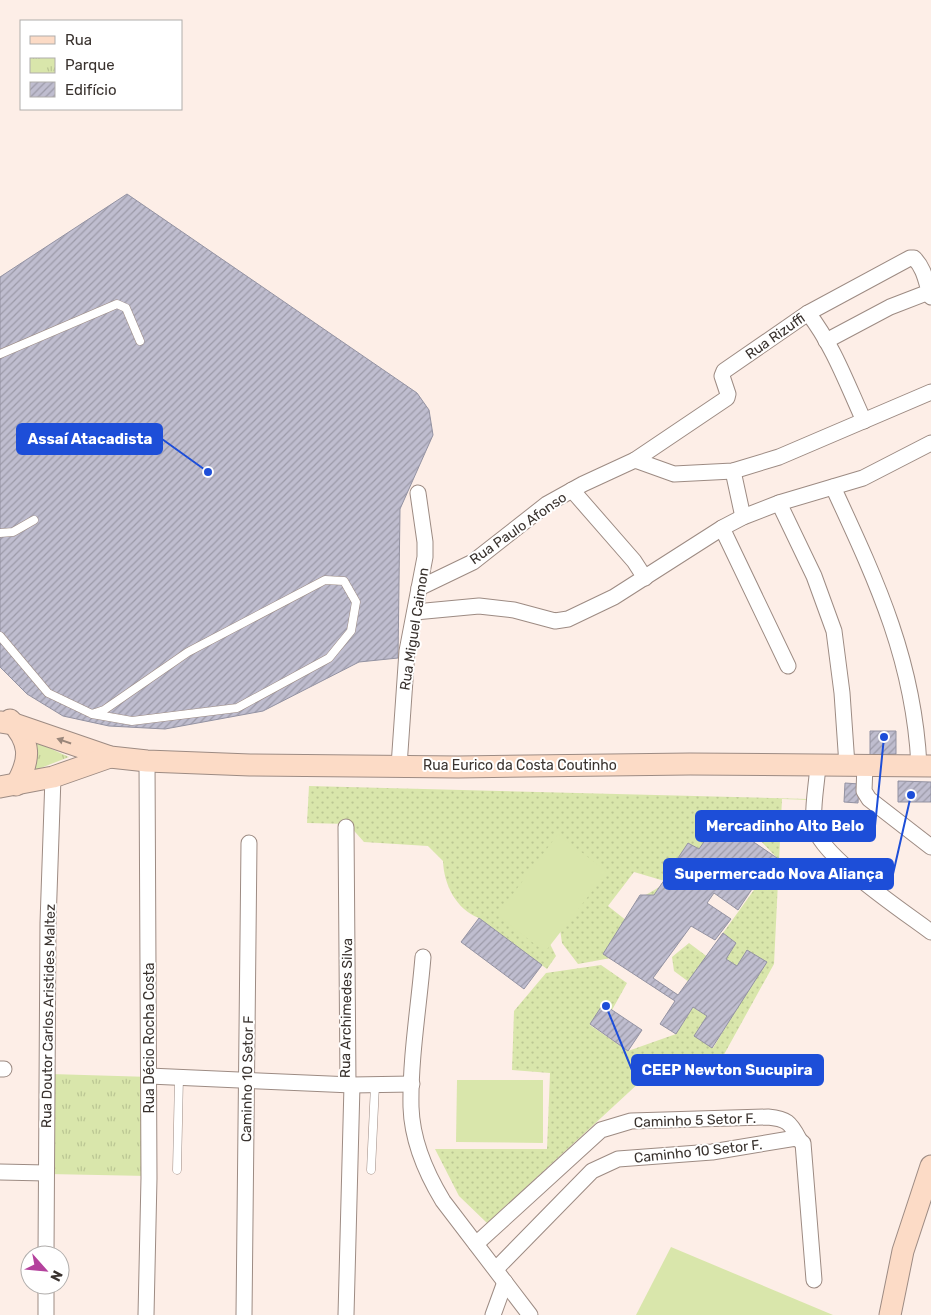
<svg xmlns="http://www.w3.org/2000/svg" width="931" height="1315" font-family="Rubik,sans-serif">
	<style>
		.grass { fill: url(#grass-dots) }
		.park { fill: url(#park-tufts) }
		.garden { fill: #d9e6ab }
		.building { fill: url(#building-hatch); stroke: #9392a2 }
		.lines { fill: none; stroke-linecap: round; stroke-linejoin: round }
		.service-casing { stroke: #9d8b83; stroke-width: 9 }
		.minor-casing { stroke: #9d8b83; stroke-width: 17 }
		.secondary-casing { stroke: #9d8b83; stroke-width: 23 }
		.service { stroke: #fff; stroke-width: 8 }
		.minor { stroke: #fff; stroke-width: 15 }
		.secondary { stroke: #fcdbc6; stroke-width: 21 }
		.oneway { fill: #9a867a }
		.labels { text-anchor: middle; stroke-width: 4; stroke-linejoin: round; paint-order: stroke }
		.street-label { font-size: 14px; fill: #39322e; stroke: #fff }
		.leader { fill: none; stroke: #1d4ed8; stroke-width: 2 }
		.callout-dot { fill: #1d4ed8; stroke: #fff; stroke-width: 2 }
		.callout { fill: #1d4ed8; stroke: #1d4ed8; stroke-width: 2 }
		.callout-label { font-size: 15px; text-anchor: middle; font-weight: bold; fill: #fff }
	</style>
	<defs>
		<pattern id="grass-dots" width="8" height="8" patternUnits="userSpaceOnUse" patternTransform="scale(1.25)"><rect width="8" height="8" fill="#d9e6ab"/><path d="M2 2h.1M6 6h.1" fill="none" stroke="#bbc693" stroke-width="1.8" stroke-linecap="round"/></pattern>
		<pattern id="park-tufts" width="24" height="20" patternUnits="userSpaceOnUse" patternTransform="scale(1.25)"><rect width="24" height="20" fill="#d9e6ab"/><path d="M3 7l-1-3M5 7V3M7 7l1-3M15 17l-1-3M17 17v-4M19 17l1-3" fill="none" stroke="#bbc693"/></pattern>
		<pattern id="building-hatch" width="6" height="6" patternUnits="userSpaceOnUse" patternTransform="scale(1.25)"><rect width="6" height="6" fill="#bfbdcf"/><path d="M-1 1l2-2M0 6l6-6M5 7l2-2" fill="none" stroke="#9c9aa8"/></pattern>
	</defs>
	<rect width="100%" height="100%" fill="#fdeee7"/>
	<path class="grass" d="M309,786l500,13v1l-27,-1 -8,165 -58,105 -75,12 -154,142 -28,-27 -24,-47h112l3,-76 -38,-3 2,-59 32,-38 55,-8 26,18 -15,27 -9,-6 -13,21 38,26 48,-17 17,-27 14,9 -12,20 18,12 18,-30 -36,-24 2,-6 -23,-17 -2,-14 17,-14 32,24 15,-24 -13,-10 54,-75 -21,-22 -39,-19 -12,18 2,13 -8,1 -11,-6 -14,21 21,54 -51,-22 24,-14 -34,-10 -26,34 19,15 -16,37 -33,6 -16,-21 -3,-21 -15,10 12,24 -9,13 -68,-51c-23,-9 -35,-33 -36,-57l-15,-15 -64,-4 -16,-18 -41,-1z"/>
	<g class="park">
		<polygon points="36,742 69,757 33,771"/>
		<polygon points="51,1074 151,1077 148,1176 48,1174"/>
	</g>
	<g class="garden">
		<polygon points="558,834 607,872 545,952 497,915"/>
		<polygon points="457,1080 543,1080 543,1143 456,1142"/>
		<polygon points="671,1247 833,1315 636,1315"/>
	</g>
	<g class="building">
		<polygon points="127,194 417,393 429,410 433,435 400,509 398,658 359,662 263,711 165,729 109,726 63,716 27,694 0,667 0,277"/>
		<polygon points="870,731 896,731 896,754 870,755"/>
		<polygon points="898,781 931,782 931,802 898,802"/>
		<polygon points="845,783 859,784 858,803 844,802"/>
		<polygon points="717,817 777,858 762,880 737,862 732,870 754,886 738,910 714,893 707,903 731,919 715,940 691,926 653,978 678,995 723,933 736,943 726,959 737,966 747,950 767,962 712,1048 694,1036 707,1016 693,1007 676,1034 660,1024 675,1001 603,954 640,895 654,895 669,873 677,878 683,870 674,864 688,843 699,849 706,839 705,835"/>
		<polygon points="479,918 542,965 524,989 461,942"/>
		<polygon points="603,1004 642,1030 628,1051 590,1024"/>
	</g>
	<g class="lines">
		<defs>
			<g id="service">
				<polyline points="0,354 117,304 126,308 140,341"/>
				<polyline points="0,533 13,532 34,520"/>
				<polyline points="0,636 48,693 92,714 104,710 188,652 325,580 344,581 356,602 351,631 329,658 237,708 132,721 92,714"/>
				<polyline points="177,1170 179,1077"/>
				<polyline points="371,1170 375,1085"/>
			</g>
			<g id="minor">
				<path d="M808,313c25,32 39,71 56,108"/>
				<polyline points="826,341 890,307 929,292"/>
				<path d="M635,460l92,-62 1,-4 -6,-18 2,-5 84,-58 102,-55h4c11,11 12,25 17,39"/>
				<polyline points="733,471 743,517"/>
				<path d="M833,487c43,93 81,173 86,279"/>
				<polyline points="572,490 634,561 645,578"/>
				<polyline points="779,503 814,576 834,631 842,693 847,765"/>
				<polyline points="722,528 788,666"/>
				<polyline points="419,588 473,562 547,504 583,484 635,460 674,474 733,471 779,457 931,392"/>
				<polyline points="415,612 479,606 514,610 555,621 568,619 614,597 722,528 743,517 779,503 863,478 931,443"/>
				<path d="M818,764c-1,20 -6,42 -4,61 4,30 92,88 117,107"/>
				<polyline points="865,765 864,791 869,799 931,847"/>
				<polyline points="399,766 407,651 425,557 425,542 418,493"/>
				<polyline points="346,827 348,1084"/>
				<path d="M423,957c-4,49 -13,101 -12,150 1,33 15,66 32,94l87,114"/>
				<polyline points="0,1069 4,1069"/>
				<polyline points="149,1076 352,1085 412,1084"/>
				<polyline points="0,1172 46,1173"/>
				<path d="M476,1244l125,-114 30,-9 137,-4c19,2 22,5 31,22"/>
				<polyline points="46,1255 48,923 53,777"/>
				<polyline points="496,1269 592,1171 618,1159 712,1152 796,1138 803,1143 814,1280"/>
				<polyline points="46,1315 46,1285"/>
				<polyline points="146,1315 149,1178 147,761"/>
				<polyline points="244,1315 249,843"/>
				<polyline points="346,1315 352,1085"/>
				<polyline points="493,1315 505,1282"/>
			</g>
			<g id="secondary">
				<path d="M10,720c21,22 21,39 6,65"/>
				<polyline points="0,722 14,724 110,757 147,761 250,765 458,767 690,764 931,766"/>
				<polyline points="0,787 53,777 110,757"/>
				<polyline points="890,1315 903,1251 931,1166"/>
			</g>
		</defs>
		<use href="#service" class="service-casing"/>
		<use href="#minor" class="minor-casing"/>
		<use href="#secondary" class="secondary-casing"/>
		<use href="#service" class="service"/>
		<use href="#minor" class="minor"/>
		<use href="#secondary" class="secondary"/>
	</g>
	<defs><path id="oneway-solid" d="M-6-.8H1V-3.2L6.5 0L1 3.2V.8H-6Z" transform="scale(1.25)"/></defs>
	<use class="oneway" href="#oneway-solid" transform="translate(64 741) rotate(-161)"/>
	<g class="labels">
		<g class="street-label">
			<text transform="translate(775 336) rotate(-35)" y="5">Rua Rizuffi</text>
			<text transform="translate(518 528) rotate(-35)" y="5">Rua Paulo Afonso</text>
			<text transform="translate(414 629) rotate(-81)" y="5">Rua Miguel Caimon</text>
			<text x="520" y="770">Rua Eurico da Costa Coutinho</text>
			<text transform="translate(346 1008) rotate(-89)" y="5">Rua Archimedes Silva</text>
			<text transform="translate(48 1016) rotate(-89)" y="5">Rua Doutor Carlos Aristides Maltez</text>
			<text transform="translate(149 1038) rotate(-90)" y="5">Rua Décio Rocha Costa</text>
			<text transform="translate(247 1079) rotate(-89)" y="5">Caminho 10 Setor F</text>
			<text transform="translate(695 1120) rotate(-2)" y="5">Caminho 5 Setor F.</text>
			<text transform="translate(698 1151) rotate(-6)" y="5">Caminho 10 Setor F.</text>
		</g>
	</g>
	<path class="leader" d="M208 472L162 439M884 737L875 826M911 795L893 874M606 1006L632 1070"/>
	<g class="callout-dot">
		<circle cx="208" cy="472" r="5"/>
		<circle cx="884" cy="737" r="5"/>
		<circle cx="911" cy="795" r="5"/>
		<circle cx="606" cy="1006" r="5"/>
	</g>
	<g class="callout">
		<rect x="17" y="424" width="145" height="30" rx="5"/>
		<rect x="696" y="811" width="179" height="30" rx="5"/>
		<rect x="664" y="859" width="229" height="30" rx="5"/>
		<rect x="632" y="1055" width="191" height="30" rx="5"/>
	</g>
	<g class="callout-label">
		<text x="90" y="444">Assaí Atacadista</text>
		<text x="785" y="831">Mercadinho Alto Belo</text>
		<text x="779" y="879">Supermercado Nova Aliança</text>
		<text x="727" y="1075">CEEP Newton Sucupira</text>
	</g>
	<rect x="20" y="20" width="162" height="90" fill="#ffffff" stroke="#b0adab"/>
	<rect x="30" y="36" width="25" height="8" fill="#fcdbc6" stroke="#b0adab"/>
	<text x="65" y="45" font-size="15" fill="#39322e">Rua</text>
	<rect x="30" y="58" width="25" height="15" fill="url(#park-tufts)" stroke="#b0adab"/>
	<text x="65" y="70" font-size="15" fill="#39322e">Parque</text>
	<rect x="30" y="82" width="25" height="15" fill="url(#building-hatch)" stroke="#b0adab"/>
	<text x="65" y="95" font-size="15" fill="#39322e">Edifício</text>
	<g transform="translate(45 1270) rotate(117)"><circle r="24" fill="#ffffff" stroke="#b0adab"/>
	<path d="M0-4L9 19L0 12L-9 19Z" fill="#b4429d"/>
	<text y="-8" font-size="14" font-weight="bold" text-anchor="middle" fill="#39322e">N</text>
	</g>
</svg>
